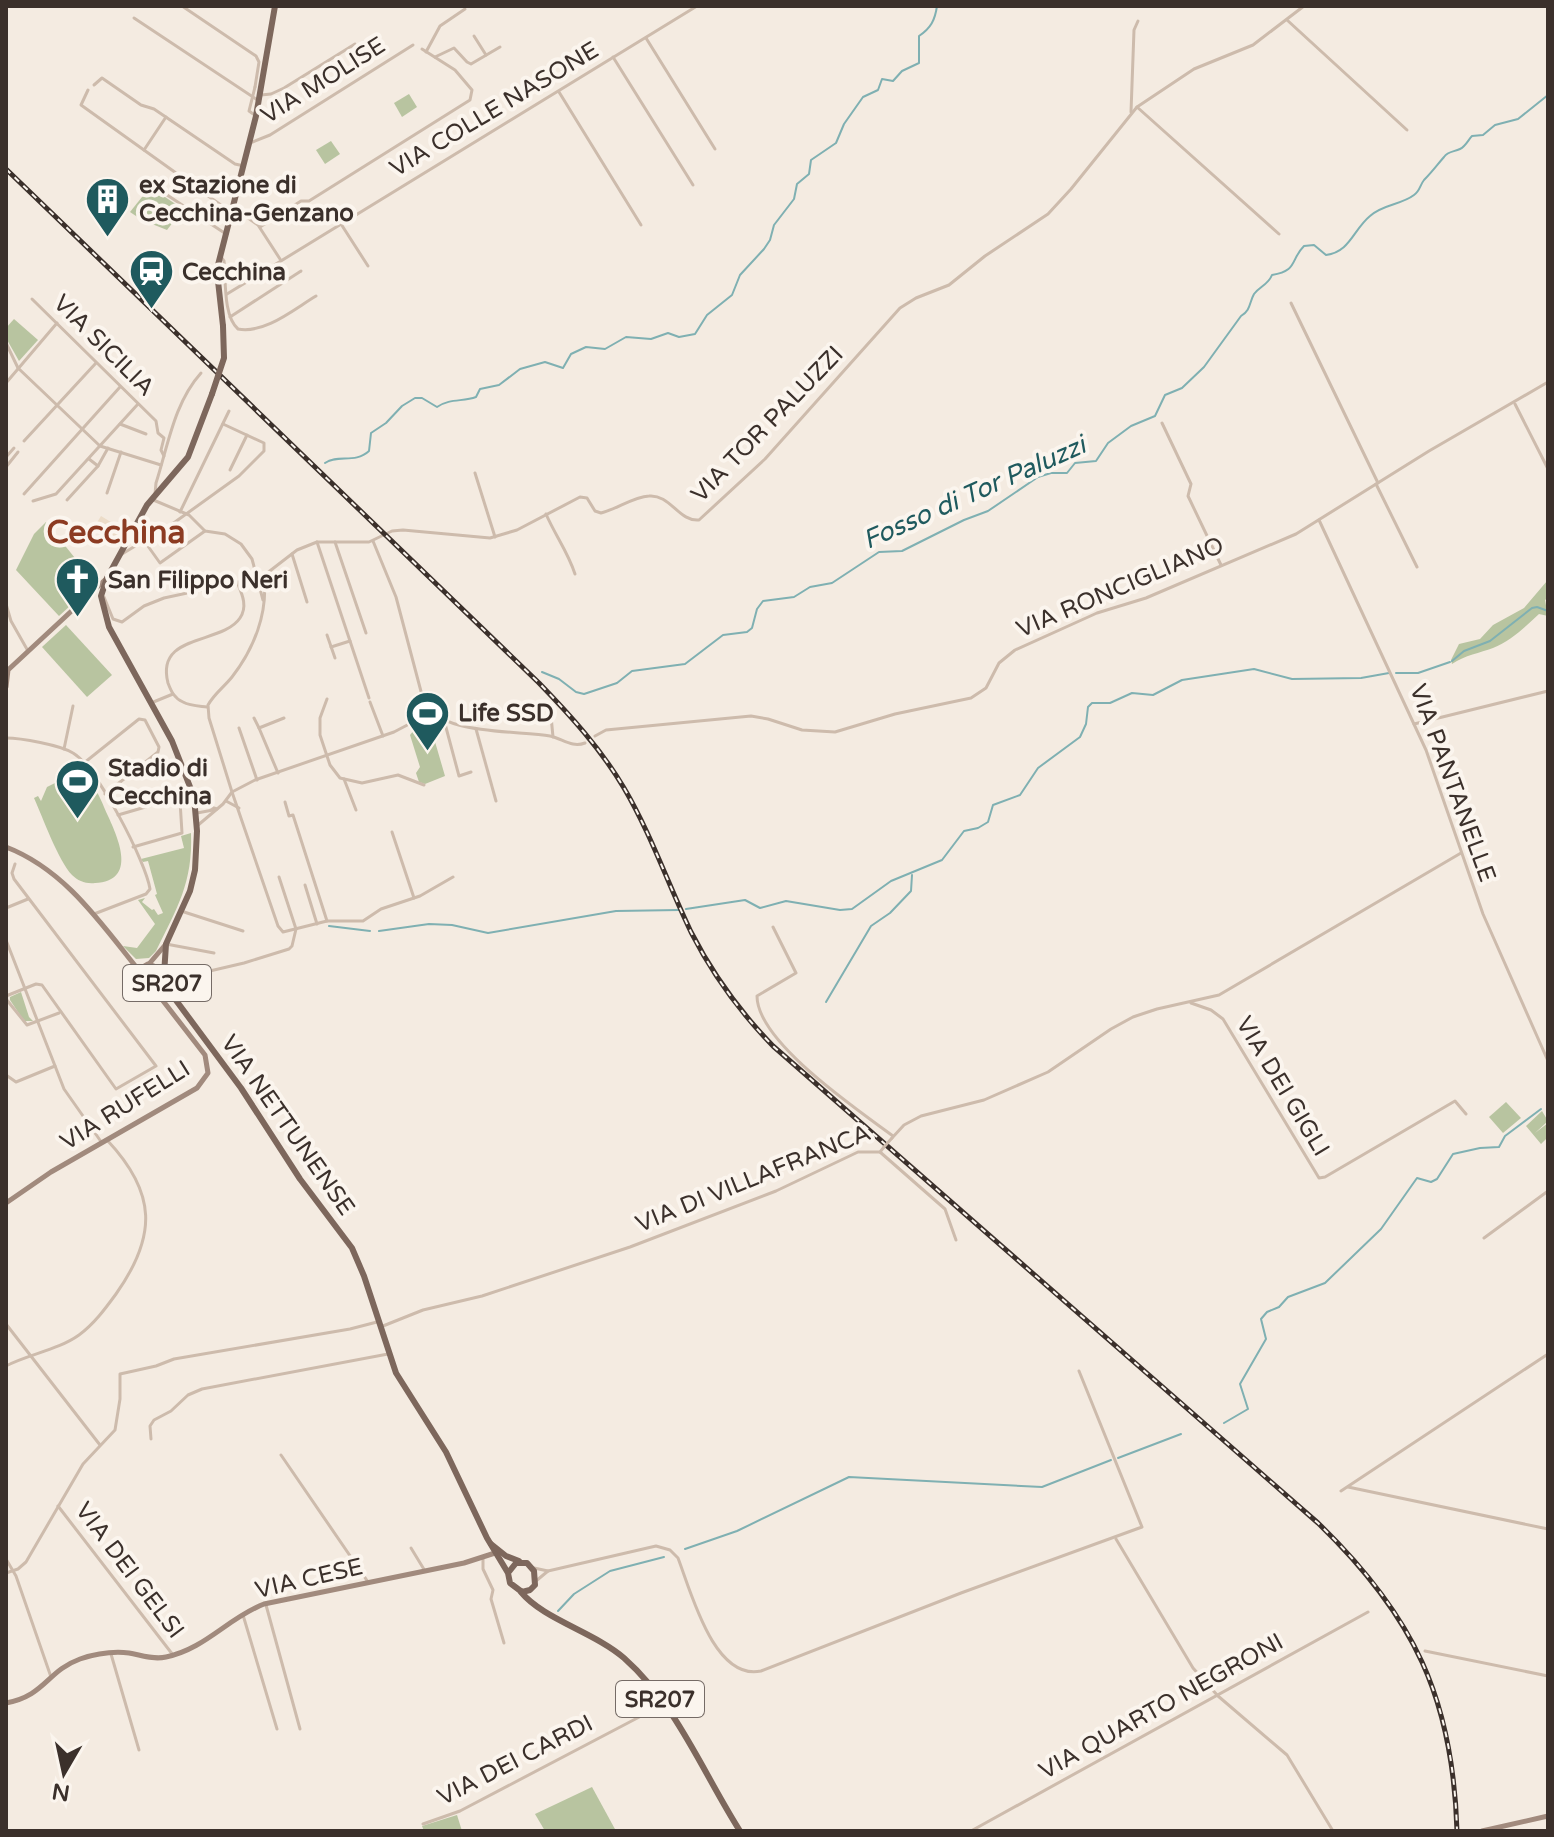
<svg xmlns="http://www.w3.org/2000/svg" width="1554" height="1837" font-family="'Varela Round',sans-serif">
	<style>
		.green { fill: #b8c4a0 }
		.plaza { fill: #ecdcc8 }
		.lines { fill: none; stroke-linecap: round; stroke-linejoin: round }
		.stream { stroke: #7fb0b2; stroke-width: 2 }
		.street { stroke: #cdbbac; stroke-width: 3 }
		.secondary { stroke: #a18a7d; stroke-width: 5 }
		.primary { stroke: #7d675c; stroke-width: 6 }
		.rail-casing { stroke: #3b302b; stroke-width: 5 }
		.rail { stroke: #fbf5ee; stroke-width: 2; stroke-dasharray: 6; stroke-linecap: butt }
		.street-bridge { stroke: #cdbbac; stroke-width: 3 }
		.primary-bridge { stroke: #7d675c; stroke-width: 6 }
		.labels { text-anchor: middle; stroke-width: 8; stroke-linejoin: round; paint-order: stroke }
		.shield { fill: #fbf5ee; stroke: #756b66; stroke-width: 2 }
		.shield-label { font-size: 22px; font-weight: bold; fill: #3b302b }
		.street-label { font-size: 24px; fill: #3b302b; stroke: #fbf5ee }
		.poi-label { font-size: 24px; font-weight: bold; fill: #3b302b; stroke: #fbf5ee; text-anchor: start }
		.water-label { font-size: 26px; font-style: italic; fill: #1f5a5e; stroke: #fbf5ee }
		.district-label { font-size: 32px; font-weight: bold; fill: #8c3b22; stroke: #fbf5ee }
	</style>
	<rect width="100%" height="100%" fill="#f4ebe1"/>
	<g class="green">
		<polygon points="409,94 417,107 402,117 394,103"/>
		<polygon points="331,141 340,154 325,164 316,150"/>
		<polygon points="150,187 183,209 167,230 142,220 130,212"/>
		<polygon points="14,319 38,340 19,361 6,338 6,328"/>
		<polygon points="46,522 95,583 59,616 16,570 34,534"/>
		<path d="M1547,581l1,17 -3,2 3,16 -9,-2c-13,12 -28,27 -46,34 -13,5 -28,7 -41,16l-1,-4 8,-16 21,-5 13,-14 31,-17z"/>
		<polygon points="66,625 112,675 87,697 42,647"/>
		<polygon points="423,719 429,729 431,728 445,776 425,784 419,782 416,773 420,767 410,735"/>
		<path d="M67,777c8,0 16,1 23,7 9,7 13,22 18,32 10,22 30,65 -13,67 -9,1 -17,-2 -23,-8 -14,-15 -29,-57 -38,-77l4,-2 3,5 6,-14z"/>
		<path d="M191,833c2,50 -14,75 -35,118l-7,7 -13,1 -13,-13 14,2 18,-24 -17,-24 7,-2 -3,4 10,8 2,-1 4,6 5,-2 -8,-18 2,-1 -9,-33 -5,1 -2,-3 43,-11 -3,-12z"/>
		<polygon points="21,992 29,1017 33,1021 24,1021 10,1000 10,997"/>
		<polygon points="1506,1102 1521,1118 1503,1133 1489,1117"/>
		<polygon points="1542,1111 1548,1121 1535,1133 1548,1123 1548,1137 1541,1144 1526,1126"/>
		<polygon points="592,1787 616,1831 545,1831 535,1814"/>
		<polygon points="457,1815 462,1831 424,1831 422,1826"/>
	</g>
	<polygon class="plaza" points="101,516 124,530 119,539 111,535 106,537 93,529"/>
	<g class="lines">
		<g class="stream">
			<path d="M325,463c13,-9 30,1 44,-12l2,-18 15,-10 16,-17 13,-8h7l15,9c13,-9 26,-5 39,-10l4,-8 19,-4 21,-16 25,-7 18,6 8,-14 15,-7 19,2 21,-12 25,2 17,-6 11,4 16,-3 12,-19 25,-20 8,-20 24,-26 6,-9 4,-15 20,-26 3,-15 12,-10 2,-14 25,-17 8,-19 19,-27 15,-7 4,-11 11,2 9,-10 17,-8v-27c12,-8 16,-16 18,-30"/>
			<polyline points="1452,661 1464,651 1490,641 1532,608 1537,607 1548,611"/>
			<path d="M542,672l17,7 17,13 8,2 33,-11 15,-12 53,-7 38,-29 24,-3 5,-4 5,-19 6,-8 31,-4 16,-10 22,-4 47,-31 23,-1 62,-31 24,-9 50,-34 13,-4h16l8,-10 21,-2 12,-18 23,-17 24,-10 10,-21 17,-7 22,-21 37,-51c10,-6 8,-13 13,-22 6,-8 14,-9 18,-19 26,-4 18,-15 32,-29l10,-1 12,10c24,-3 27,-25 44,-39 13,-12 31,-11 44,-21 6,-4 6,-10 10,-15 8,-8 13,-15 20,-23 4,-6 10,-5 16,-8 6,-3 8,-9 12,-13l11,-1 12,-10 23,-6 30,-24"/>
			<polyline points="1396,673 1418,673 1450,662"/>
			<polyline points="686,909 745,900 760,908 786,901 840,910 852,909 891,881 942,860 964,831 978,828 988,822 993,805 1020,795 1038,768 1080,737 1086,724 1088,707 1092,703 1110,703 1132,693 1153,695 1182,680 1254,669 1292,679 1361,678 1389,673"/>
			<polyline points="329,926 370,931"/>
			<polyline points="379,931 429,924 452,925 488,933 616,911 679,910"/>
			<polyline points="826,1002 871,926 890,913 911,891 912,875"/>
			<polyline points="1224,1423 1248,1409 1240,1384 1266,1339 1261,1319 1267,1312 1279,1307 1288,1297 1325,1283 1381,1229 1417,1178 1431,1182 1437,1179 1453,1154 1480,1148 1499,1147 1505,1136 1541,1109"/>
			<polyline points="1118,1458 1181,1434"/>
			<polyline points="685,1549 737,1531 849,1477 1042,1487 1111,1460"/>
			<polyline points="558,1611 574,1594 610,1571 664,1557"/>
		</g>
		<g class="street">
			<polyline points="182,6 256,56 259,62 255,87"/>
			<polyline points="134,18 259,101"/>
			<polyline points="1287,20 1407,130"/>
			<polyline points="474,36 486,55"/>
			<polyline points="646,38 715,149"/>
			<polyline points="426,52 440,26 465,9"/>
			<polyline points="435,57 454,48 467,62 471,64 500,47"/>
			<polyline points="613,57 693,185"/>
			<polyline points="94,85 102,78 141,105 154,109 235,164 244,166"/>
			<polyline points="255,87 249,111 256,116"/>
			<polyline points="88,90 81,105 232,213 248,218 258,225 280,259"/>
			<polyline points="559,92 641,225"/>
			<polyline points="261,95 271,94 284,88 355,44"/>
			<polyline points="1137,107 1279,234"/>
			<polyline points="1131,112 1134,30 1138,21"/>
			<polyline points="250,143 270,135 413,45"/>
			<polyline points="144,150 166,117"/>
			<polyline points="152,185 226,234"/>
			<polyline points="341,224 368,266"/>
			<polyline points="260,227 301,201 309,201 470,100 472,90 455,70 422,49"/>
			<path d="M221,257l3,4c2,19 -1,55 14,68 27,5 56,-20 78,-33"/>
			<polyline points="227,294 697,6"/>
			<polyline points="32,299 156,421 158,433 164,438 161,450 164,456"/>
			<polyline points="1291,303 1378,483"/>
			<polyline points="230,317 301,271"/>
			<polyline points="6,343 18,368 100,446 161,465"/>
			<polyline points="6,383 57,323"/>
			<polyline points="1515,404 1548,469"/>
			<polyline points="1162,423 1191,484 1188,496 1221,565"/>
			<polyline points="120,424 146,434"/>
			<polyline points="24,441 96,363"/>
			<polyline points="6,457 14,448"/>
			<polyline points="89,459 98,466 108,448"/>
			<polyline points="6,467 18,452"/>
			<polyline points="230,470 247,435"/>
			<polyline points="475,473 495,537"/>
			<polyline points="1376,484 1417,567"/>
			<polyline points="107,493 121,452"/>
			<polyline points="24,494 120,387"/>
			<path d="M155,494l1,-11c12,-37 18,-80 45,-110"/>
			<polyline points="151,499 189,515 205,531 225,534 241,544 252,559 263,600"/>
			<polyline points="67,500 98,466"/>
			<polyline points="33,501 56,494 138,404"/>
			<polyline points="180,512 229,411"/>
			<path d="M546,514c9,21 22,38 29,60"/>
			<polyline points="1319,520 1426,750 1483,914 1548,1061"/>
			<polyline points="93,529 125,543"/>
			<path d="M373,541l23,56 27,102c12,37 95,31 127,37 13,3 22,12 35,7"/>
			<polyline points="145,542 160,563 205,531"/>
			<polyline points="317,542 369,698"/>
			<polyline points="335,542 366,633"/>
			<polyline points="122,554 175,522 239,476 264,451 264,443 223,424"/>
			<polyline points="292,554 307,602"/>
			<path d="M104,597l9,22 9,3 22,-16 20,-8 98,-21 35,-27 20,-8h52l23,-11 11,-1 87,8 27,-8 63,-33 7,1 8,13 6,2c16,-4 32,-16 48,-17 21,-2 30,26 50,24l66,-61 135,-151 16,-10 33,-13 36,-29 63,-42 23,-25 66,-82 57,-38 59,-24 51,-39"/>
			<polyline points="6,604 11,621 28,651"/>
			<polyline points="327,635 335,658"/>
			<polyline points="331,647 350,641"/>
			<polyline points="327,699 320,718 320,735 330,765 340,778 362,783 398,775 424,785"/>
			<polyline points="370,702 383,736"/>
			<polyline points="151,703 173,694"/>
			<path d="M207,707c-8,-1 -17,-1 -24,-5 -9,-4 -12,-11 -15,-19 -13,-50 54,-38 72,-65 8,-12 2,-24 -3,-36"/>
			<polyline points="428,710 413,722 394,732 255,780 232,792 278,926 283,932 327,921 363,921 381,909 420,896 453,877"/>
			<polyline points="534,715 551,716 553,737"/>
			<polyline points="254,718 259,728"/>
			<polyline points="444,720 459,776 471,772"/>
			<polyline points="1414,724 1548,691"/>
			<polyline points="239,728 257,780"/>
			<polyline points="476,729 496,801"/>
			<polyline points="595,736 606,730 751,716 768,719 802,730 835,732 895,714 971,698 986,688 999,663 1015,650 1097,613 1146,598 1296,534 1429,451 1548,382"/>
			<path d="M6,738c15,0 54,7 67,15 24,14 73,109 77,136l-4,5 -52,20"/>
			<polyline points="64,749 73,706"/>
			<polyline points="84,763 139,719 145,720 159,747 158,752 105,794"/>
			<polyline points="278,773 259,728 284,718"/>
			<polyline points="344,779 356,810"/>
			<polyline points="226,801 239,808"/>
			<polyline points="195,802 217,809"/>
			<polyline points="285,802 289,816 293,815 327,921"/>
			<polyline points="197,813 213,810"/>
			<polyline points="118,815 173,799 180,801 182,833 133,847"/>
			<path d="M197,826l26,-22 9,-12 -23,-74 -1,-13c6,-11 16,-18 24,-28 22,-28 36,-64 32,-99"/>
			<polyline points="392,832 414,898"/>
			<polyline points="279,877 296,929"/>
			<polyline points="305,885 317,924"/>
			<polyline points="6,908 28,899"/>
			<polyline points="181,911 243,931"/>
			<path d="M773,927l23,46 -39,23c0,46 101,114 136,140"/>
			<polyline points="6,940 64,1089 102,1143"/>
			<polyline points="166,944 214,953"/>
			<polyline points="167,981 244,963 289,949 292,946 296,929"/>
			<polyline points="6,996 36,984 42,985 116,1089 156,1066 14,879 12,873 15,864"/>
			<polyline points="6,999 27,1025 59,1013"/>
			<polyline points="1191,1003 1211,1010 1223,1019 1319,1178 1325,1177 1455,1101 1466,1114"/>
			<polyline points="6,1075 16,1082 55,1066"/>
			<polyline points="892,1138 904,1125 921,1116 984,1100 1048,1072 1111,1029 1133,1017 1157,1009 1219,995 1461,853"/>
			<polyline points="880,1152 945,1209 956,1240"/>
			<polyline points="1484,1238 1548,1191"/>
			<polyline points="6,1324 100,1445"/>
			<polyline points="383,1326 423,1310 482,1296 630,1247 776,1191 858,1152 880,1152 884,1147"/>
			<path d="M6,1366c23,-12 52,-16 73,-31 15,-11 26,-26 37,-41 41,-58 41,-101 -9,-154"/>
			<polyline points="151,1439 150,1426 154,1420 171,1411 188,1395 202,1389 388,1354"/>
			<polyline points="281,1455 368,1582"/>
			<polyline points="1348,1487 1548,1529"/>
			<polyline points="1341,1491 1548,1354"/>
			<polyline points="58,1506 173,1655"/>
			<polyline points="1116,1539 1193,1668 1218,1696 1287,1755 1333,1831"/>
			<polyline points="411,1548 425,1571"/>
			<polyline points="483,1557 483,1569 493,1590 491,1599 504,1643"/>
			<polyline points="6,1559 16,1576 51,1677"/>
			<path d="M534,1568l14,3 108,-25 14,4 8,8c13,34 36,123 83,113l200,-78 181,-66 -63,-156"/>
			<polyline points="6,1573 18,1569 26,1562 83,1464 115,1430 120,1399 120,1374 156,1366 174,1359 350,1329 377,1322"/>
			<polyline points="536,1581 548,1571"/>
			<polyline points="266,1605 300,1729"/>
			<polyline points="243,1615 277,1729"/>
			<polyline points="1425,1651 1548,1676"/>
			<polyline points="111,1654 139,1750"/>
			<polyline points="423,1824 460,1811 664,1704"/>
			<polyline points="971,1831 1368,1612"/>
		</g>
		<g class="secondary">
			<polyline points="6,687 8,670 106,579"/>
			<path d="M6,847c60,23 96,78 135,126"/>
			<polyline points="149,964 166,944"/>
			<polyline points="6,1203 51,1172 197,1088 208,1073 205,1055 143,975 143,967 148,964 154,966 156,972 154,977"/>
			<path d="M6,1703c39,-7 41,-32 74,-44 15,-5 32,-8 49,-6 12,2 24,7 37,4 39,-8 62,-39 98,-53l200,-41 31,-10"/>
			<polyline points="1482,1831 1548,1816"/>
		</g>
		<g class="primary">
			<polyline points="223,326 218,281 218,265 256,116 275,6"/>
			<polyline points="212,394 188,457 147,505 107,578 101,596 109,627 172,741 194,797 197,831 195,870 190,891 166,944 164,975 175,999 241,1088 300,1179 352,1248 364,1276 396,1373 446,1452 487,1538 508,1573 510,1583 522,1592 530,1590 535,1585 534,1571 527,1563 516,1563 508,1573"/>
			<polyline points="491,1544 506,1556 519,1561"/>
			<path d="M521,1592c22,27 73,40 103,66 53,47 79,115 116,173"/>
		</g>
		<defs>
			<path id="rail" d="M6,169l533,514c31,32 62,66 85,105 27,46 44,96 67,144 22,43 49,80 82,114l545,477c96,93 135,175 139,308"/>
		</defs>
		<use href="#rail" class="rail-casing"/>
		<use href="#rail" class="rail"/>
		<polyline class="street-bridge" points="884,1147 892,1138"/>
		<polyline class="primary-bridge" points="212,394 224,358 223,326"/>
	</g>
	<defs>
		<symbol id="building-pin" viewBox="-11 -11 22 30"><path d="M0 17L-7.5 6A9.5 9.5 0 1 1 7.5 6Z" fill="#1f5a5e" stroke="#fbf5ee"/><path d="M-4-6H4V6H1V3H-1V6H-4ZM-2.5-4.3h1.7v1.8h-1.7ZM.8-4.3h1.7v1.8H.8ZM-2.5-1h1.7V.8h-1.7ZM.8-1h1.7V.8H.8Z" fill="#fff"/></symbol>
		<symbol id="station-pin" viewBox="-11 -11 22 30"><path d="M0 17L-7.5 6A9.5 9.5 0 1 1 7.5 6Z" fill="#1f5a5e" stroke="#fbf5ee"/><path d="M-3-6H3Q5-6 5-4V2Q5 4 3 4L4.5 6H3L1.5 4h-3L-3 6H-4.5L-3 4Q-5 4-5 2V-4Q-5-6-3-6ZM-3.5-4v3h7v-3ZM-3.5 1v1.5H-2V1ZM2 1v1.5H3.5V1Z" fill="#fff"/></symbol>
		<symbol id="church-pin" viewBox="-11 -11 22 30"><path d="M0 17L-7.5 6A9.5 9.5 0 1 1 7.5 6Z" fill="#1f5a5e" stroke="#fbf5ee"/><path d="M-1.2-6h2.4v3.5h3.3v2.4h-3.3V6h-2.4V-.1h-3.3v-2.4h3.3Z" fill="#fff"/></symbol>
		<symbol id="stadium-pin" viewBox="-11 -11 22 30"><path d="M0 17L-7.5 6A9.5 9.5 0 1 1 7.5 6Z" fill="#1f5a5e" stroke="#fbf5ee"/><path d="M0-5a6.5 5 0 1 0 0 10a6.5 5 0 1 0 0-10ZM-3.5-1.8h7v3.6h-7Z" fill="#fff"/></symbol>
	</defs>
	<g fill-rule="evenodd">
		<use href="#building-pin" x="82" y="174" width="51" height="69"/>
		<use href="#station-pin" x="126" y="246" width="51" height="69"/>
		<use href="#church-pin" x="52" y="554" width="51" height="69"/>
		<use href="#stadium-pin" x="402" y="688" width="51" height="69"/>
		<use href="#stadium-pin" x="52" y="756" width="51" height="69"/>
	</g>
	<g class="labels">
		<g class="shield">
			<rect x="123" y="965" width="88" height="36" rx="6"/>
			<rect x="616" y="1681" width="88" height="36" rx="6"/>
		</g>
		<g class="shield-label">
			<text x="167" y="991">SR207</text>
			<text x="660" y="1707">SR207</text>
		</g>
		<g class="street-label">
			<text transform="translate(323 80) rotate(-32)" y="8">VIA MOLISE</text>
			<text transform="translate(494 109) rotate(-31)" y="8">VIA COLLE NASONE</text>
			<text transform="translate(104 345) rotate(45)" y="8">VIA SICILIA</text>
			<text transform="translate(767 424) rotate(-46)" y="8">VIA TOR PALUZZI</text>
			<text transform="translate(1120 587) rotate(-23)" y="8">VIA RONCIGLIANO</text>
			<text transform="translate(1453 783) rotate(70)" y="8">VIA PANTANELLE</text>
			<text transform="translate(1283 1086) rotate(59)" y="8">VIA DEI GIGLI</text>
			<text transform="translate(125 1105) rotate(-32)" y="8">VIA RUFELLI</text>
			<text transform="translate(288 1125) rotate(55)" y="8">VIA NETTUNENSE</text>
			<text transform="translate(753 1178) rotate(-22)" y="8">VIA DI VILLAFRANCA</text>
			<text transform="translate(130 1570) rotate(53)" y="8">VIA DEI GELSI</text>
			<text transform="translate(309 1578) rotate(-13)" y="8">VIA CESE</text>
			<text transform="translate(1161 1706) rotate(-29)" y="8">VIA QUARTO NEGRONI</text>
			<text transform="translate(515 1760) rotate(-27)" y="8">VIA DEI CARDI</text>
		</g>
		<g class="poi-label">
			<text x="139" y="193">ex Stazione di<tspan x="139" dy="28">Cecchina-Genzano</tspan></text>
			<text x="182" y="280">Cecchina</text>
			<text x="108" y="588">San Filippo Neri</text>
			<text x="458" y="721">Life SSD</text>
			<text x="108" y="776">Stadio di<tspan x="108" dy="28">Cecchina</tspan></text>
		</g>
		<g class="water-label">
			<text transform="translate(974 492) rotate(-24)" y="9">Fosso di Tor Paluzzi</text>
		</g>
		<g class="district-label">
			<text x="116" y="543">Cecchina</text>
		</g>
	</g>
	<rect width="1554" height="1837" fill="none" stroke="#3b302b" stroke-width="16"/>
	<g transform="translate(64 1773) rotate(189)" stroke="#fbf5ee" stroke-width="6" paint-order="stroke">
	<path d="M0-6L14 30L0 20L-14 30Z" fill="#3b302b"/>
	<text y="-12" font-size="22" font-weight="bold" text-anchor="middle" fill="#3b302b">N</text>
	</g>
</svg>
